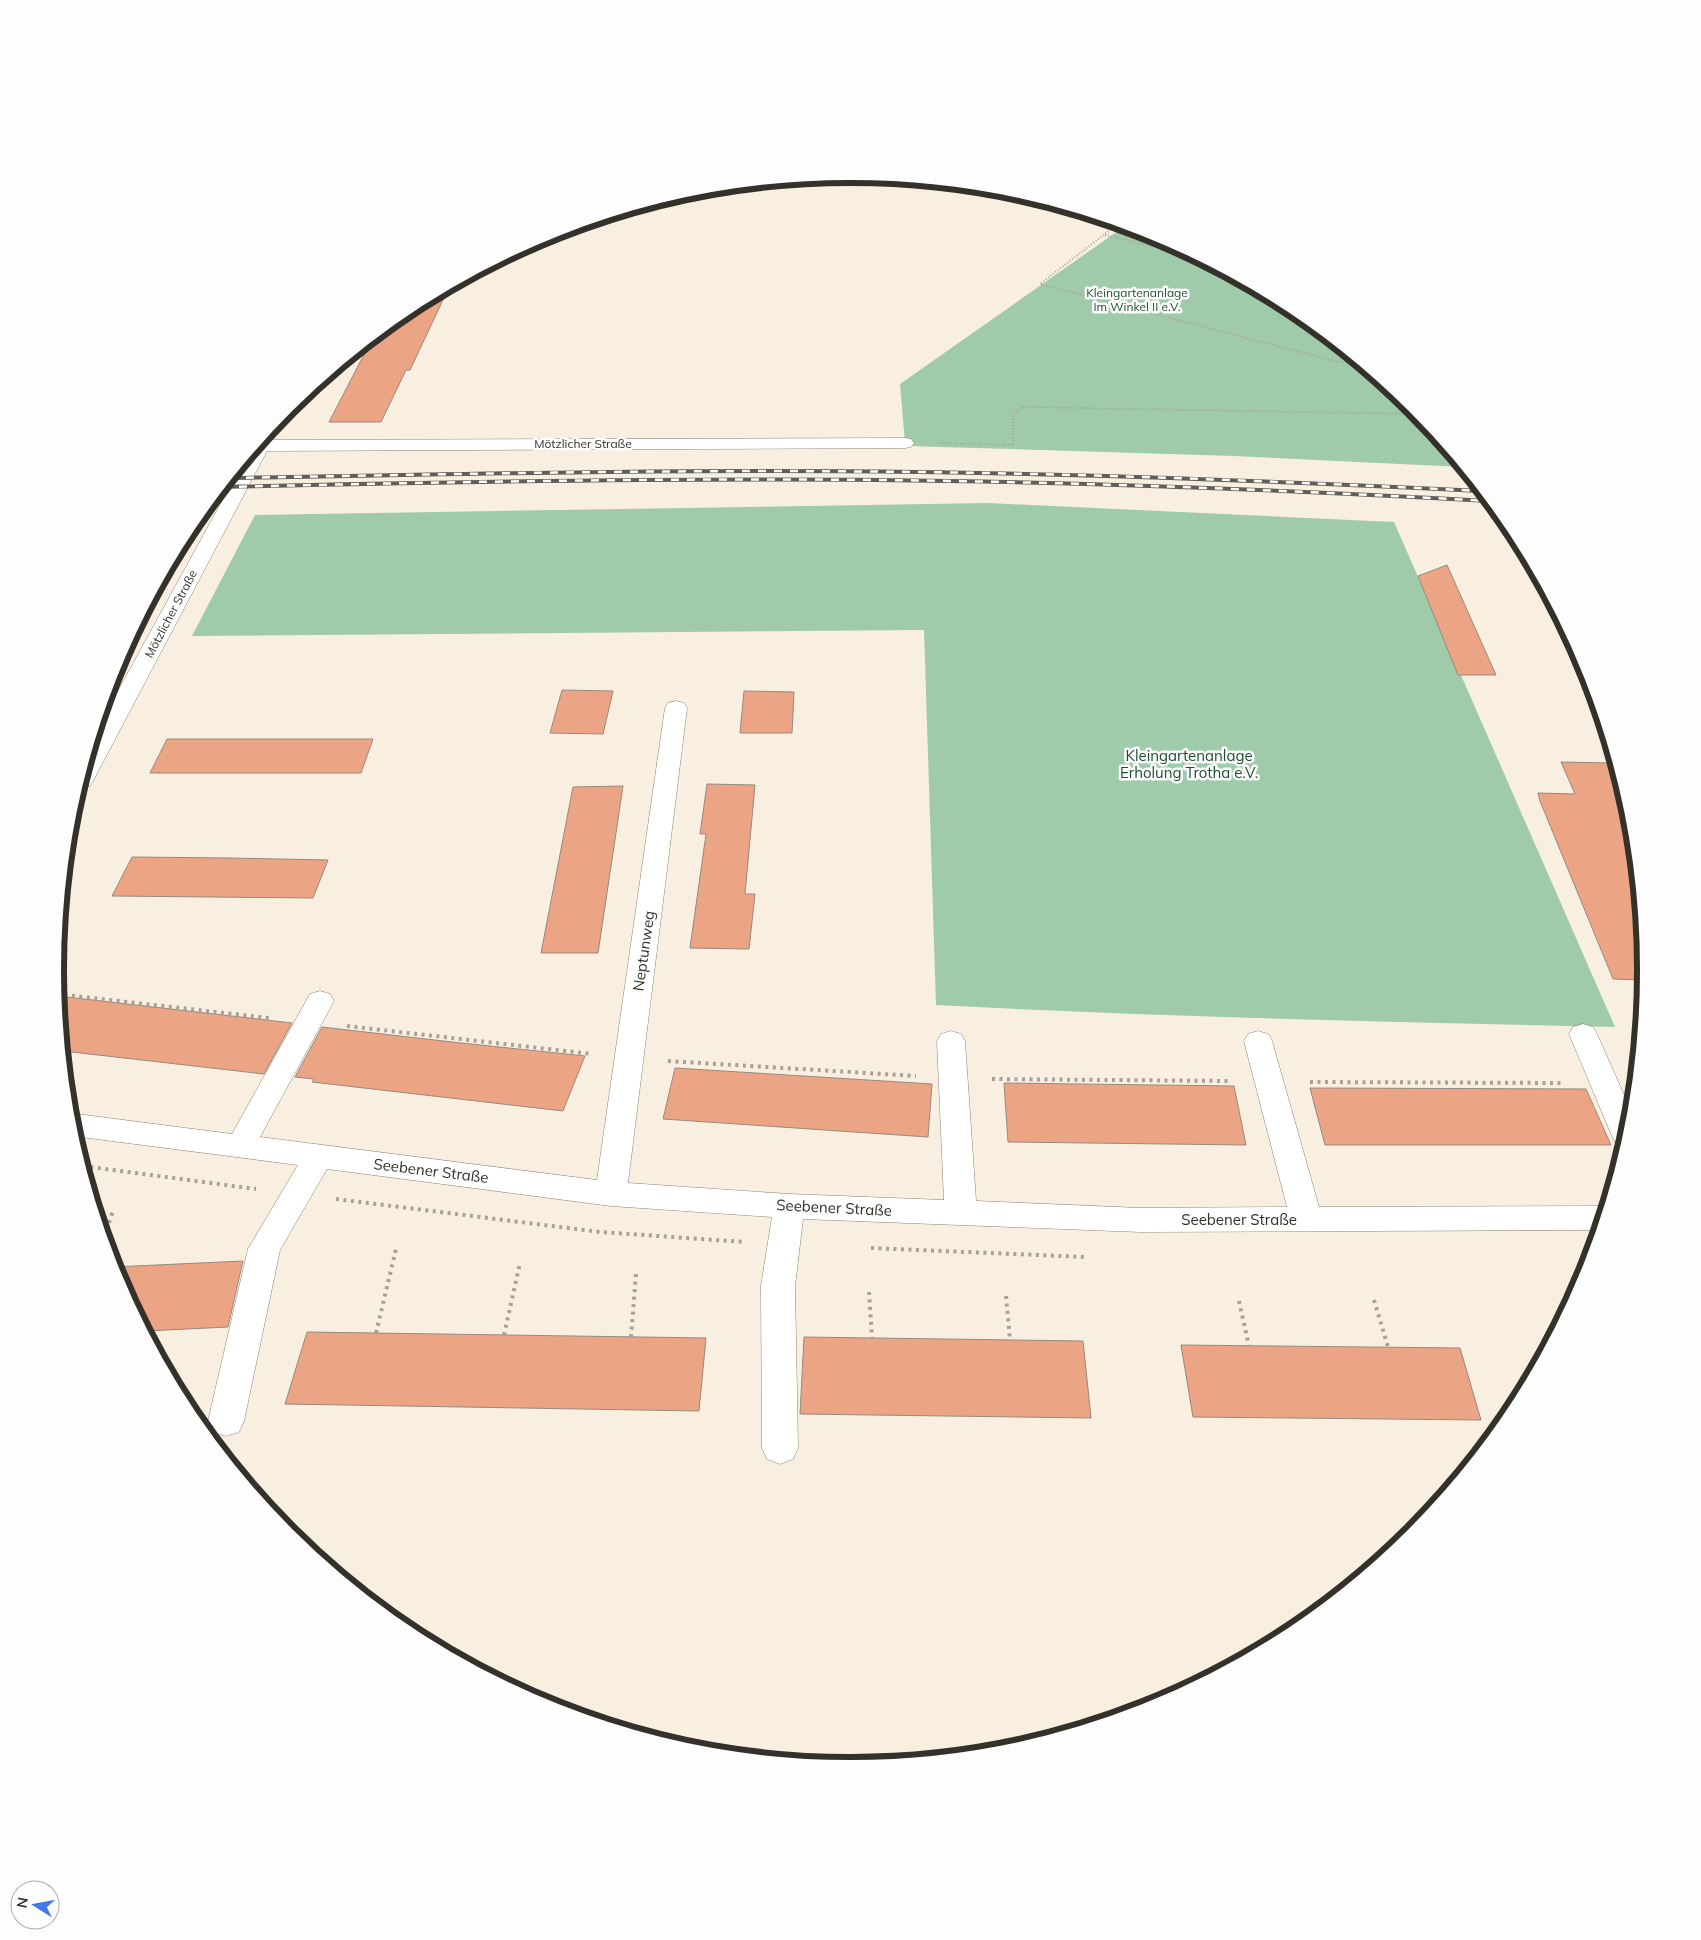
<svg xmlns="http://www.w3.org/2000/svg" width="1701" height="1940" font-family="Mulish,sans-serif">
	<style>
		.green { fill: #a0cbab }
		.building { fill: #eba484; stroke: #988880 }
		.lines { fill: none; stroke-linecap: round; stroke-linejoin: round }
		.minor-casing { stroke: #8c8375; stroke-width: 1 }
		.path-far1 { stroke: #a9a196; stroke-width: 2; stroke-dasharray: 1 2; stroke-linecap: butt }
		.path { stroke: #a9a196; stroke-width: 4; stroke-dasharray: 3 4.5; stroke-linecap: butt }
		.minor { fill: #fff; fill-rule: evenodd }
		.rail-casing { stroke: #635e55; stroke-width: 4 }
		.rail { stroke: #fdfdfd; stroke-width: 2.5; stroke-dasharray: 8; stroke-linecap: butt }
		.labels { text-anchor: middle; stroke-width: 5; stroke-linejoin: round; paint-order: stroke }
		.far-park-label { font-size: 12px; fill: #1d4e2f; stroke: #fdfdfd }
		.far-street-label { font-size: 12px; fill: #34302a; stroke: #fdfdfd }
		.park-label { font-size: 15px; fill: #1d4e2f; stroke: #fdfdfd }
		.street-label { font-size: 15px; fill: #34302a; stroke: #fdfdfd }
		.rim { fill: none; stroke: #34302a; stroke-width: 6 }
	</style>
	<rect width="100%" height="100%" fill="#f9efe0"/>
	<g class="green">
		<polygon points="1125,226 1155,235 1293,309 1413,408 1462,467 1234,456 908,446 905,443 900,384"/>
		<path d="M988,503l406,19 221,505c-227,-5 -453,-10 -679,-22l-12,-375 -732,6 63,-121z"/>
	</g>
	<g class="building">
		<polygon points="449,287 410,370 406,370 381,422 329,422 372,339 409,308"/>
		<polygon points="1447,565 1496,675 1458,675 1418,576"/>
		<polygon points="562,690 613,691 603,734 550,733"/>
		<polygon points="744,691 794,692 792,733 740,733"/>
		<polygon points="167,739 373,739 361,773 150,773"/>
		<polygon points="1561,762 1610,763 1626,799 1631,815 1646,970 1645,980 1613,979 1540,801 1538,793 1575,794"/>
		<polygon points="707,784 755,785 745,894 755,894 749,949 690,948 706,834 700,834"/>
		<polygon points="623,786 598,953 541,953 573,787"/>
		<polygon points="132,857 230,858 328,860 313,898 112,896"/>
		<polygon points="58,996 292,1023 264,1074 63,1051"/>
		<polygon points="322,1027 452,1042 585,1056 563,1111 312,1082 314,1079 295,1077"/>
		<polygon points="675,1068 932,1084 928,1137 663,1119"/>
		<polygon points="1004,1083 1234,1086 1246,1145 1008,1142"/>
		<polygon points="1310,1088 1586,1089 1611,1145 1325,1145"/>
		<polygon points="243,1261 228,1327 146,1331 113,1267"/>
		<polygon points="307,1332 706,1338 699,1411 285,1404"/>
		<polygon points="804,1337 1083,1341 1091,1418 800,1414"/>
		<polygon points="1181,1345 1460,1348 1481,1420 1193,1417"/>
	</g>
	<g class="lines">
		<defs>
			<g id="minor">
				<polygon points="272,426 278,431 273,440 905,438 911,439 914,443 911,447 905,448 267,451 93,781 90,786 79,788 95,733 243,463"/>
				<polygon points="676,701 684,703 687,708 628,1183 789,1194 944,1200 937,1041 941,1034 951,1031 961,1034 965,1041 976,1201 1141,1208 1287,1207 1244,1041 1248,1034 1258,1031 1268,1034 1272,1041 1319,1207 1603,1206 1606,1207 1599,1230 1141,1232 803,1219 795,1286 798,1448 793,1459 780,1464 767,1459 762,1448 761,1286 772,1217 611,1206 327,1169 280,1250 244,1421 239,1432 226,1436 213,1432 208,1421 248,1249 298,1165 73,1136 69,1113 232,1134 310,994 320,991 330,994 334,1001 260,1137 597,1180 665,708 668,703"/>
				<polygon points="1583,1024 1593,1027 1597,1034 1632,1113 1631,1125 1624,1146 1616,1144 1612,1136 1569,1034 1573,1027"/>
			</g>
		</defs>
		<use href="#minor" class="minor-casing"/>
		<g class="path-far1">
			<polyline points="1118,224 1040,284 1339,362 1358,362"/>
			<polyline points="1105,235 1194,256"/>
			<polyline points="939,443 1013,445 1013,415 1022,407 1418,414"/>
		</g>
		<g class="path">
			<polyline points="57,994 269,1018"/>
			<polyline points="347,1026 592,1054"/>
			<polyline points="668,1061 916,1076"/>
			<polyline points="992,1079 1231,1081"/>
			<polyline points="1310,1082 1563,1083"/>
			<polyline points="83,1166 256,1189"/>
			<polyline points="336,1199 600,1232 745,1242"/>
			<polyline points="104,1237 113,1211"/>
			<polyline points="871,1248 1085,1257"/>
			<polyline points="869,1292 872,1338"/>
			<polyline points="1006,1296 1010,1340"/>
			<polyline points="1374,1300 1388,1347"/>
			<polyline points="1239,1301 1249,1346"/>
			<polyline points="376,1333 396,1249"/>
			<polyline points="504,1335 520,1263"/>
			<polyline points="631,1337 636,1274"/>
		</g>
		<use href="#minor" class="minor"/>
		<defs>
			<g id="rail">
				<path d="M230,478c228,-4 457,-9 685,-6 189,2 378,10 566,19"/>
				<path d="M223,487c218,-5 437,-9 655,-7 204,2 408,10 611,21"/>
			</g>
		</defs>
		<use href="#rail" class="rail-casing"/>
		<use href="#rail" class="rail"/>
	</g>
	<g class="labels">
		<g class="far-park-label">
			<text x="1137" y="297">Kleingartenanlage<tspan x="1137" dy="14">Im Winkel II e.V.</tspan></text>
		</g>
		<g class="far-street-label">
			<text x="583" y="448">Mötzlicher Straße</text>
			<text transform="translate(171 614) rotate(-62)" y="4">Mötzlicher Straße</text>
		</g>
		<g class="park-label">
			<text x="1189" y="761">Kleingartenanlage<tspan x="1189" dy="17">Erholung Trotha e.V.</tspan></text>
		</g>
		<g class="street-label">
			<text transform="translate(644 951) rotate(-82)" y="5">Neptunweg</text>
			<text transform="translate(431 1171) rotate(7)" y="5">Seebener Straße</text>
			<text transform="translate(834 1208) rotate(3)" y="5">Seebener Straße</text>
			<text x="1239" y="1225">Seebener Straße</text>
		</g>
	</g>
	<path d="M0 0H1701V1940H0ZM850 183H851A786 786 0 0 1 1637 969V971A786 786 0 0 1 851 1757H850A786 786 0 0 1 64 971V969A786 786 0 0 1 850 183Z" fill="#fdfdfd" fill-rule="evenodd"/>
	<path class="rim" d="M850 183H851A786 786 0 0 1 1637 969V971A786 786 0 0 1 851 1757H850A786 786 0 0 1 64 971V969A786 786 0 0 1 850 183Z"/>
	<g transform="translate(35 1905) rotate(281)"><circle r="24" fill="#fdfdfd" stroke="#adaba9"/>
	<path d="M0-4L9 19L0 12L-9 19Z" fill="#4277e8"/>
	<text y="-8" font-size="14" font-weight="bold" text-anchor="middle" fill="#34302a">N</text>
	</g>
</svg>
